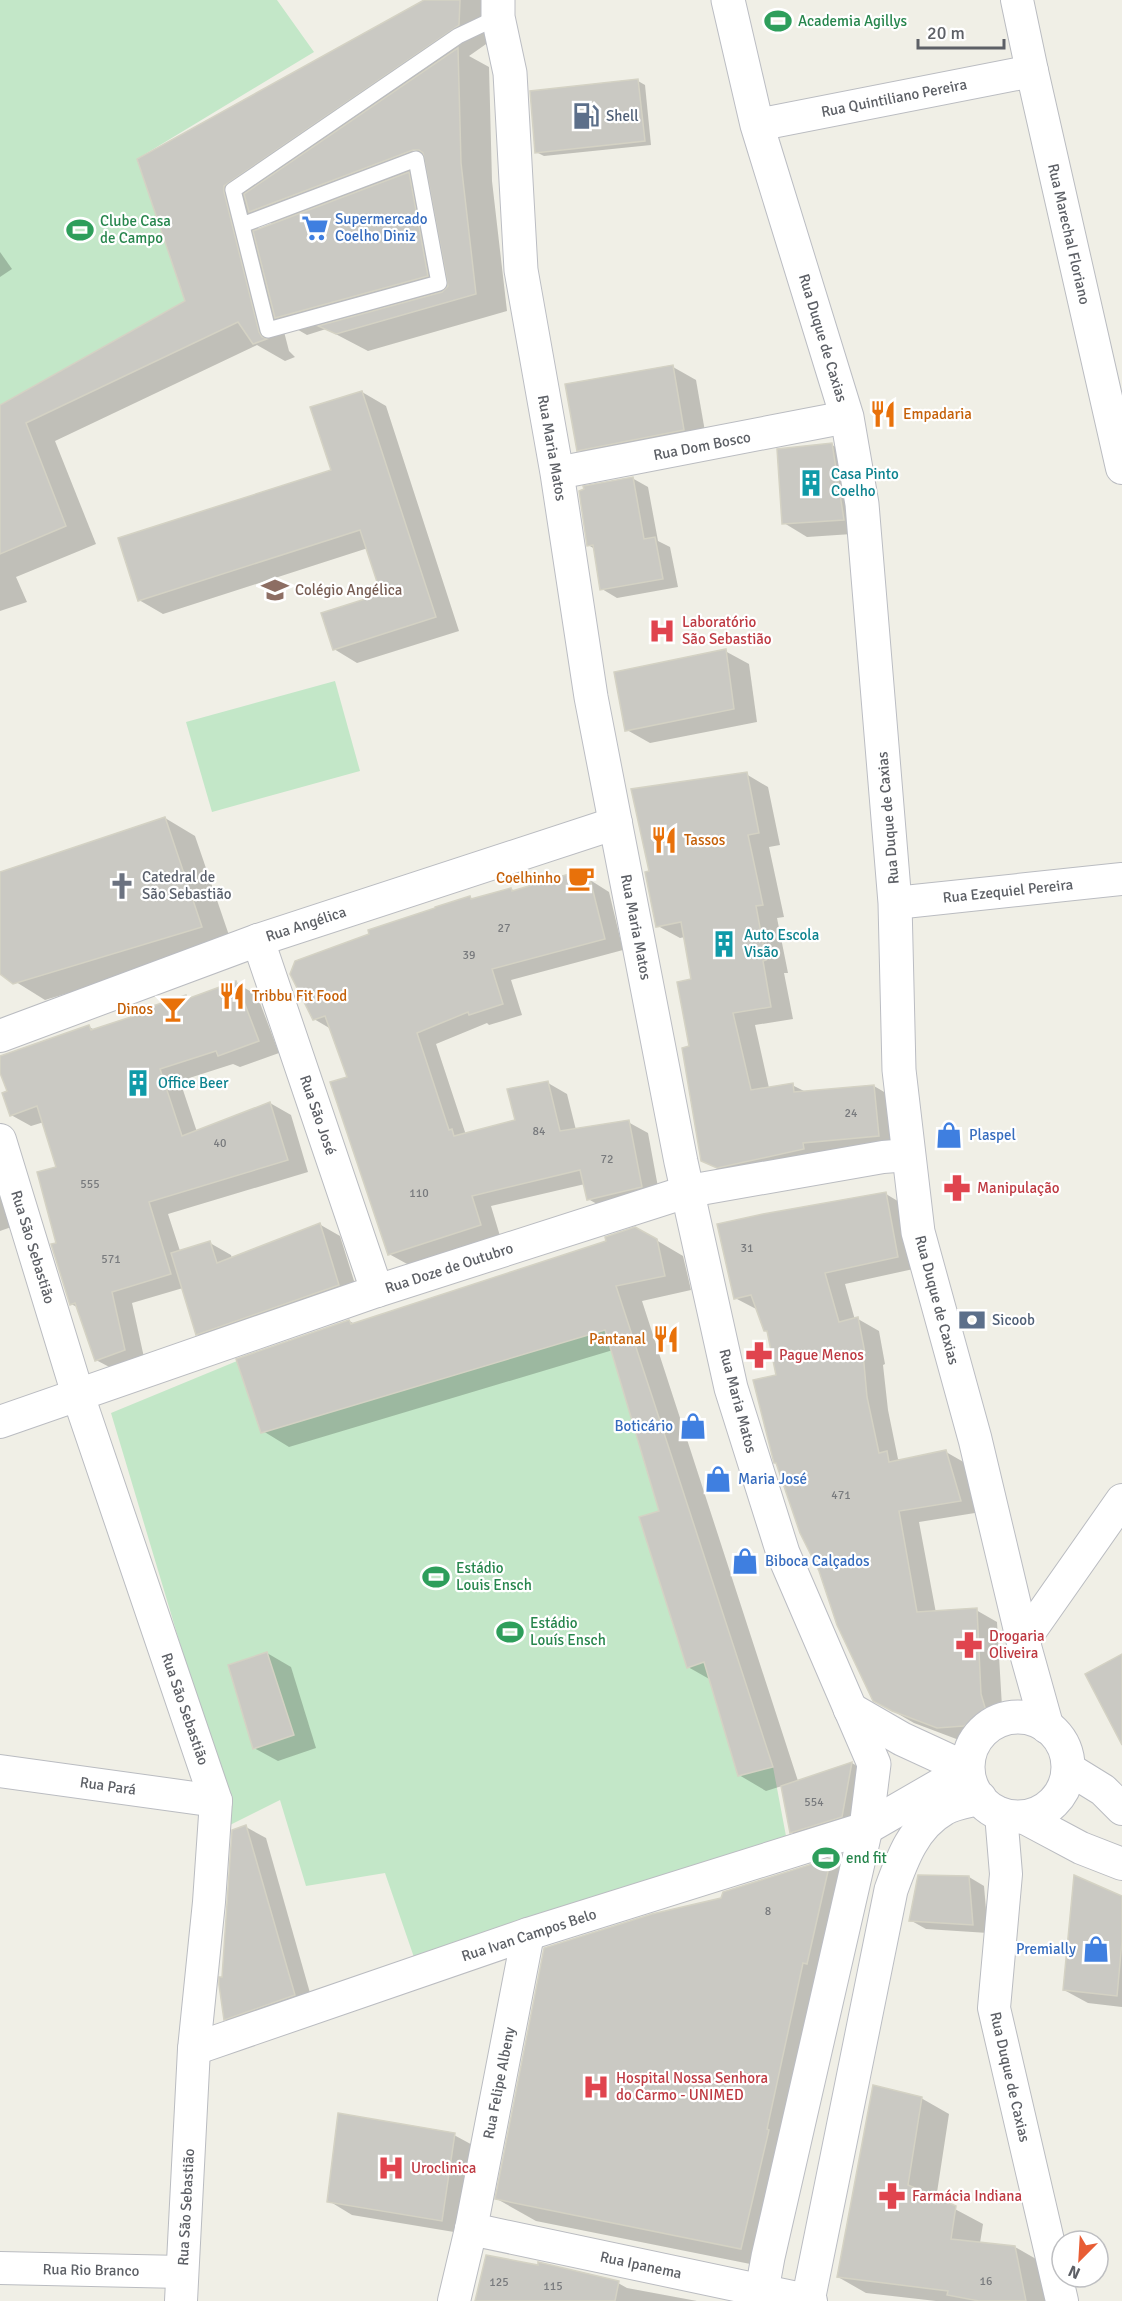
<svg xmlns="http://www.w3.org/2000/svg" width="1122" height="2301" font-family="Signika,sans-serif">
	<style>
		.green { fill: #c3e7c8 }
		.shadow { fill: #0003; fill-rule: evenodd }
		.building { fill: #cac9c3; stroke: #d4d2c4; stroke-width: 1.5 }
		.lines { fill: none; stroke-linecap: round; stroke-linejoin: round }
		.lane-casing { stroke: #babcc1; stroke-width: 17 }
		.street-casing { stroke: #babcc1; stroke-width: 34 }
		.secondary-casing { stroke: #bbbdc3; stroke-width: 35 }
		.lane { stroke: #fff; stroke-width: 15 }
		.street { stroke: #fff; stroke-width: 32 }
		.secondary { stroke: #fff; stroke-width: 33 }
		.labels { text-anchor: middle; stroke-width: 4.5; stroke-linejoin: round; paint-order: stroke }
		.number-label { font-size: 12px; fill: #787a7d }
		.leisure-label { font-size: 15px; fill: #27864d; stroke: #fff; text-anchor: start }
		.street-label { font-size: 15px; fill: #5d6066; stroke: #fff }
		.service-label { font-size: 15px; fill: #4e5e75; stroke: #fff; text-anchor: start }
		.shop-label { font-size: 15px; fill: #366cbe; stroke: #fff; text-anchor: start }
		.food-label { font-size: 15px; fill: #c56008; stroke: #fff; text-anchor: start }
		.culture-label { font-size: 15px; fill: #0d838f; stroke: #fff; text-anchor: start }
		.education-label { font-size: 15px; fill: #785e54; stroke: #fff; text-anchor: start }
		.health-label { font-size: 15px; fill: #be3a42; stroke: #fff; text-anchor: start }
		.worship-label { font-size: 15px; fill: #5b616d; stroke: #fff; text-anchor: start }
	</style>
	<rect width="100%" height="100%" fill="#f0efe6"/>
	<g class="green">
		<polygon points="0,0 277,0 314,52 137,159 185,301 0,405"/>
		<polygon points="335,681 360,771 212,812 186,722"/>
		<polygon points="602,1243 773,1767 786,1836 417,1966 385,1873 306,1886 280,1800 230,1825 227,1801 111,1413 237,1361"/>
	</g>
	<g class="shadow">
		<path d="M427,0h64l-2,42 -20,14 20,11 3,114 15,130 -139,40 -42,-22 -19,6 -26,-15 8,31 6,6 -10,4 -28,-16 -202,96 41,103 -80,33 11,25 -27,9v-205l186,-105 -47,-141zM407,145l19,11v3l-21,-12zM429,172l2,15 -16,-9zM254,214l20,11 -15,6z"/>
		<polygon points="638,81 645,85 651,145 544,156 536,152"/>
		<polygon points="0,252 12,269 0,277"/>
		<polygon points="673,367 696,380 707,443 601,463 578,450"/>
		<polygon points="362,392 386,406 459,631 357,663 334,649 383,595 368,548 163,614 139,600 333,471"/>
		<polygon points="832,445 856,458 867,533 807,537 784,523"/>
		<polygon points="632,478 648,487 658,541 670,547 678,587 617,598 602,589 595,549 588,545"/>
		<polygon points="725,651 749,664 757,722 650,743 627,730"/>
		<polygon points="746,774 768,787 780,845 769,847 784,917 777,918 788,973 784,973 793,1019 755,1025 769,1088 792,1085 806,1092 874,1086 896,1099 901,1148 725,1173 702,1160 691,1047 693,981 685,937 680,938 658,926 650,872"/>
		<polygon points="165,818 195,836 232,944 45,1000 0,972 0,873"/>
		<polygon points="579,873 609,892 623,950 511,980 522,1015 489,1025 487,1023 436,1044 466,1135 517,1121 548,1083 567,1094 576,1130 628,1122 648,1133 660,1198 608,1210 588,1199 585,1184 491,1206 500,1236 409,1265 389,1254 348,1078 331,1029 314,1019 470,898 473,900 511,889 515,891"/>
		<polygon points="236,983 257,995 279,1053 240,1067 233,1064 180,1081 197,1132 270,1103 291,1115 308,1172 168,1214 180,1251 210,1243 231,1255 232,1259 319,1224 340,1236 359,1297 218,1346 197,1334 183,1288 132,1303 145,1362 117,1371 96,1360 77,1307 71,1304 58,1244 58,1168 44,1122 31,1126 11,1115 8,1092 0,1069 0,1058 89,1027 95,1030 151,1012 186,997 190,1000"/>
		<polygon points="0,1172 17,1225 0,1231"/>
		<polygon points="886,1194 906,1206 918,1268 845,1284 855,1320 858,1319 879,1331 885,1364 883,1365 888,1410 898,1459 901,1461 946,1452 967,1464 981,1512 919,1522 936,1613 976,1610 997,1622 1002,1707 1007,1726 986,1737 959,1740 914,1723 874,1700 778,1376 769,1333 765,1330 758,1310 735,1298"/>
		<polygon points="656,1240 683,1256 691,1290 642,1301 798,1781 852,1763 867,1772 858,1825 807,1841 791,1832 782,1786 766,1791 739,1775 711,1680 688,1667 661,1512 613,1350 289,1447 263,1431 349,1321 355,1324"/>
		<polygon points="267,1653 291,1667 316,1748 278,1761 254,1748"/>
		<polygon points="246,1827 266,1838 314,2007 245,2031 225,2019 223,1978"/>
		<polygon points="831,1860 870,1882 780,2270 536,2221 497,2199 722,1900 724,1893"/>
		<polygon points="969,1877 984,1886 988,1933 926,1929 910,1920"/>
		<polygon points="1122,1898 1122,2007 1088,2003 1064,1990"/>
		<polygon points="921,2098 949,2114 936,2199 983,2224 980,2243 1015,2247 1043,2263 1050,2301 936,2301 866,2293 838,2277"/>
		<polygon points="454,2135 478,2148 466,2234 352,2215 329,2201"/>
		<polygon points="618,2283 627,2288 697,2301 476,2301"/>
	</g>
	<g class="building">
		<polygon points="424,0 460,0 459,25 224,186 224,192 259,332 262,337 267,339 253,344 238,322 26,423 66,526 0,554 0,405 185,301 137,159"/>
		<polygon points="458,48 461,163 476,294 336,334 318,326 442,292 448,286 423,153 419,150 413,150 249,212 244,194"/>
		<polygon points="638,79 645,141 535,153 530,91"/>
		<polygon points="409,172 428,276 275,318 253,231"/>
		<polygon points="673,365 684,430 577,451 565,384"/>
		<polygon points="362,391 436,617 333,650 321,613 381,594 360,530 138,601 118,538 331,470 310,407"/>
		<polygon points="832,443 844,520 782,524 777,449"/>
		<polygon points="633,477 644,539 655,537 663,579 600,590 593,545 587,546 579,491 584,489 583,486"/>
		<polygon points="726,649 734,709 625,731 614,672"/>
		<polygon points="747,772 759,833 748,835 763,905 756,906 766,960 763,961 771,1007 733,1013 751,1090 793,1083 794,1092 874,1085 879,1136 803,1143 804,1149 717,1168 701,1161 682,1048 689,1046 677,982 691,979 681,922 656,927 645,872 649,871 631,789"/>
		<polygon points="165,817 202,927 13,984 0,974 0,872"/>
		<polygon points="579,871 590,879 605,939 492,969 503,1004 469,1015 468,1012 417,1033 449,1130 452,1129 454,1136 515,1120 507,1089 548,1081 560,1131 629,1120 642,1187 587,1200 580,1170 472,1196 481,1225 388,1255 330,1082 347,1077 325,1016 313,1020 290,974 295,961 369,934 368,930 435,908 435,907 470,896 471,899 511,888 512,891"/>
		<polygon points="236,981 259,1041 218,1056 216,1051 160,1069 182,1136 270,1102 288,1160 149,1202 171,1274 112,1292 125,1350 95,1361 75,1303 70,1305 51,1244 56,1243 37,1172 56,1167 37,1106 10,1116 2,1093 7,1091 0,1073 0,1056 89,1025 91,1030 149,1011 147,1008 186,995 187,999"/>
		<polygon points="886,1192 898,1257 825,1273 839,1322 858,1317 865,1353 863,1353 867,1397 879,1453 887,1451 889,1462 946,1450 961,1501 899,1511 917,1612 977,1608 981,1694 987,1714 964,1726 937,1728 892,1711 873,1701 837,1625 819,1571 800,1533 776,1463 774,1463 753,1380 776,1375 767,1331 764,1331 751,1295 734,1299 717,1224 763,1214"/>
		<polygon points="320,1223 339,1285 196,1335 171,1253 210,1241 217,1263"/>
		<polygon points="635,1227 657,1239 665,1276 616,1286 773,1767 738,1776 704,1662 687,1668 639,1517 659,1511 605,1330 261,1433 236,1359 349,1320 351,1324 606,1241 605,1237"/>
		<polygon points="267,1652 294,1735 253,1749 228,1665"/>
		<polygon points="1122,1654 1122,1745 1085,1674"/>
		<polygon points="852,1762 842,1817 790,1833 781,1786"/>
		<polygon points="246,1825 295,1995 224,2020 219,1985 219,1977 222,1977 232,1830"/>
		<polygon points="831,1858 807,1964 803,1963 767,2129 769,2130 741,2249 495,2199 544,1948 652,1914 721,1898 723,1892"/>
		<polygon points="918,1875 969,1876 973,1925 909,1921"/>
		<polygon points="1074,1875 1122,1896 1122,1941 1117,1996 1063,1990"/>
		<polygon points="873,2085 922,2097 908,2185 956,2206 951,2239 1015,2246 1026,2301 979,2301 947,2295 948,2291 837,2277"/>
		<polygon points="338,2113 455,2133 442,2221 327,2202"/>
		<polygon points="486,2255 538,2265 538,2262 619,2281 615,2301 475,2301"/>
	</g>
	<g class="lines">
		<defs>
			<polyline id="lane" points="242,225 416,159 439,283 268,330 233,190 458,36 498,17"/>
			<g id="street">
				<polyline points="1017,0 1032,71 1122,468"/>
				<polyline points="757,125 1032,71"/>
				<polyline points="557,473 847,417"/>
				<polyline points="895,903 1122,879"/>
				<polyline points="258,940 377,1291"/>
				<polyline points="0,1036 258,940 616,823"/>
				<polyline points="0,1140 78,1395 216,1801 209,1902 194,2049 181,2301"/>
				<polyline points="0,1422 377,1291 689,1191 883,1157 909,1155"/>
				<polyline points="1023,1641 1122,1500"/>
				<polyline points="1069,1769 1103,1790 1122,1809"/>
				<polyline points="0,1771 216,1801"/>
				<polyline points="1001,1814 1006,1874 994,2008 1062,2301"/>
				<polyline points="1023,1817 1081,1848 1122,1864"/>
				<polyline points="194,2049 528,1934 866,1828"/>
				<polyline points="471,2229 811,2301"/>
				<polyline points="0,2268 182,2272"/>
				<polyline points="454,2301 471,2229 528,1934"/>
			</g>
			<g id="secondary">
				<polyline points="498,0 498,17 510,73 521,270 557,473 591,697 681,1162 731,1388 783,1553 874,1764 866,1828 768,2257 760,2301"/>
				<polyline points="728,0 757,125 847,417 862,504 895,903 899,1070 918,1232 975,1439 1023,1641 1047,1727"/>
				<polyline points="850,1709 902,1739 967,1769"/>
				<circle cx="1018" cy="1767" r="50"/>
				<polyline points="866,1828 963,1772"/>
				<path d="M808,2301l83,-411c11,-31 23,-64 53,-81 9,-6 25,-8 36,-11"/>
			</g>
		</defs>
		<use href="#lane" class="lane-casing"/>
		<use href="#street" class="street-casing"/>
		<use href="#secondary" class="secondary-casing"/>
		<use href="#lane" class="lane"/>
		<use href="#street" class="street"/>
		<use href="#secondary" class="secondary"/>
	</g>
	<defs>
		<symbol id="stadium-bare" viewBox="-9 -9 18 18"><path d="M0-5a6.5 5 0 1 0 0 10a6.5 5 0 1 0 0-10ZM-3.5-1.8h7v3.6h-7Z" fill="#2e9e5b" stroke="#fff" stroke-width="2.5" paint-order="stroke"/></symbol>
		<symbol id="fuel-bare" viewBox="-9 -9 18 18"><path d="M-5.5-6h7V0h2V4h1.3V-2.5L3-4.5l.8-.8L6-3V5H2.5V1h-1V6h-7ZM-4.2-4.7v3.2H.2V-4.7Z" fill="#5c6f8a" stroke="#fff" stroke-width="2.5" paint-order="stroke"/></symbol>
		<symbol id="supermarket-bare" viewBox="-9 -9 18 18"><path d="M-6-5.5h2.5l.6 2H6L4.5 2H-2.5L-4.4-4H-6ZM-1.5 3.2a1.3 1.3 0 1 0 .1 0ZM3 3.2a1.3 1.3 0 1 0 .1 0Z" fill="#3f7fe0" stroke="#fff" stroke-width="2.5" paint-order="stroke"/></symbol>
		<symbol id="restaurant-bare" viewBox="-9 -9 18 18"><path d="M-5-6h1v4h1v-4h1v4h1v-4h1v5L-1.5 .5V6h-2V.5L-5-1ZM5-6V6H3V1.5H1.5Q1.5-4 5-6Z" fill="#e8710a" stroke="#fff" stroke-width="2.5" paint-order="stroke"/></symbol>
		<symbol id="building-bare" viewBox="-9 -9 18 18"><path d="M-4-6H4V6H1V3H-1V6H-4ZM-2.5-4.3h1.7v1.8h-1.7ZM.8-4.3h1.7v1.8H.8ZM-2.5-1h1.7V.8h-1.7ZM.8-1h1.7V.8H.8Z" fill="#0f9aa8" stroke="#fff" stroke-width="2.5" paint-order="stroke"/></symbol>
		<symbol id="school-bare" viewBox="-9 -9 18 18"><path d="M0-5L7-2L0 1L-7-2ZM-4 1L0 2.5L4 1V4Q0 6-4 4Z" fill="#8d6e63" stroke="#fff" stroke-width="2.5" paint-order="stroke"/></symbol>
		<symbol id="hospital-bare" viewBox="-9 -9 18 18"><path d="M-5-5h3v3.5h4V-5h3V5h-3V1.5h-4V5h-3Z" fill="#e0444e" stroke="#fff" stroke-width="2.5" paint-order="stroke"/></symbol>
		<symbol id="cafe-bare" viewBox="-9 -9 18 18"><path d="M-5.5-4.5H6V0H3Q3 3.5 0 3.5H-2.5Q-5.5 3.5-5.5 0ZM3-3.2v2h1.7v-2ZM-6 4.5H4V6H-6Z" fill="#e8710a" stroke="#fff" stroke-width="2.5" paint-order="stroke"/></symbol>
		<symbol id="church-bare" viewBox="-9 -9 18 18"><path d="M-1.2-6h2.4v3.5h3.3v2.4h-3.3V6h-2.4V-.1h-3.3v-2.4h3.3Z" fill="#6b7280" stroke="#fff" stroke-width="2.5" paint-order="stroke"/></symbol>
		<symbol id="bar-bare" viewBox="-9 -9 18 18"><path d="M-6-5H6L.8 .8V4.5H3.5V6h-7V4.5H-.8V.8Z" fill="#e8710a" stroke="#fff" stroke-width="2.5" paint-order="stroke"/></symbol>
		<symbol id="shop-bare" viewBox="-9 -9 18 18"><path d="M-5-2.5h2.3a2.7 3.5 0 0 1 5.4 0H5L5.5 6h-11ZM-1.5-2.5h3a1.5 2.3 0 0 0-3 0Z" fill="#3f7fe0" stroke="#fff" stroke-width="2.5" paint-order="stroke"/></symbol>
		<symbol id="pharmacy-bare" viewBox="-9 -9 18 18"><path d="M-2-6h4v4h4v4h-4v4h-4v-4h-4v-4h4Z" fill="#e0444e" stroke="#fff" stroke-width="2.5" paint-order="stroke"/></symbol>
		<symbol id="bank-bare" viewBox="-9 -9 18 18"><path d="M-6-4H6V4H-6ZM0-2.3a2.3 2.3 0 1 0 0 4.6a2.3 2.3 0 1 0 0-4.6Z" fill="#5c6f8a" stroke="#fff" stroke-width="2.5" paint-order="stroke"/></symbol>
	</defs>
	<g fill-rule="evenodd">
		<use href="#stadium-bare" x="759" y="2" width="38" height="38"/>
		<use href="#fuel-bare" x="567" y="97" width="38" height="38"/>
		<use href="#supermarket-bare" x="296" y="209" width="38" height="38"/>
		<use href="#stadium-bare" x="61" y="211" width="38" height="38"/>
		<use href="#restaurant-bare" x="864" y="395" width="38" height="38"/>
		<use href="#building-bare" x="792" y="464" width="38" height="38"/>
		<use href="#school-bare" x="256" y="571" width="38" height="38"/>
		<use href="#hospital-bare" x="643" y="612" width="38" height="38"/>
		<use href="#restaurant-bare" x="645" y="821" width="38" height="38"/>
		<use href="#cafe-bare" x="562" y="859" width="38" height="38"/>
		<use href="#church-bare" x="103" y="867" width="38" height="38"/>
		<use href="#building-bare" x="705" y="925" width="38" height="38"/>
		<use href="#restaurant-bare" x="213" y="977" width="38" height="38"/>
		<use href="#bar-bare" x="154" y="990" width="38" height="38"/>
		<use href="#building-bare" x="119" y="1064" width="38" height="38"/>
		<use href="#shop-bare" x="930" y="1116" width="38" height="38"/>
		<use href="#pharmacy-bare" x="938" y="1169" width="38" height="38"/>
		<use href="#bank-bare" x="953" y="1301" width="38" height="38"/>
		<use href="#restaurant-bare" x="647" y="1320" width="38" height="38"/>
		<use href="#pharmacy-bare" x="740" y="1336" width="38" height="38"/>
		<use href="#shop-bare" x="674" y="1407" width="38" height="38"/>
		<use href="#shop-bare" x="699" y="1460" width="38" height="38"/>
		<use href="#shop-bare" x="726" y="1542" width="38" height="38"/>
		<use href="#stadium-bare" x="417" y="1558" width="38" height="38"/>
		<use href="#stadium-bare" x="491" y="1613" width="38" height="38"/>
		<use href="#pharmacy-bare" x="950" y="1626" width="38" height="38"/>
		<use href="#stadium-bare" x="807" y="1839" width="38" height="38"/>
		<use href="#shop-bare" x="1077" y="1930" width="38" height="38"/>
		<use href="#hospital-bare" x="577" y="2068" width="38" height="38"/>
		<use href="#hospital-bare" x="372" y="2149" width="38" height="38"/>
		<use href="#pharmacy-bare" x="873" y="2177" width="38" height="38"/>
	</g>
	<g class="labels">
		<g class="number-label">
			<text x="504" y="932">27</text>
			<text x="469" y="959">39</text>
			<text x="851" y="1117">24</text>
			<text x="539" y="1135">84</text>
			<text x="220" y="1147">40</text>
			<text x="607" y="1163">72</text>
			<text x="90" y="1188">555</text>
			<text x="419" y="1197">110</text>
			<text x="747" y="1252">31</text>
			<text x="111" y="1263">571</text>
			<text x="841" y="1499">471</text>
			<text x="814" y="1806">554</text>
			<text x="768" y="1915">8</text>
			<text x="986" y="2285">16</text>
			<text x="499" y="2286">125</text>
			<text x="553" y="2290">115</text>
		</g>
		<g class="leisure-label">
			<text x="798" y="26">Academia Agillys</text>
			<text x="100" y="226">Clube Casa<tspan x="100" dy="17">de Campo</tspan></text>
			<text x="456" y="1573">Estádio<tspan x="456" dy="17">Louis Ensch</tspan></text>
			<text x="530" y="1628">Estádio<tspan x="530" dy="17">Louís Ensch</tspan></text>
			<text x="846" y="1863">end fit</text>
		</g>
		<g class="street-label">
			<text transform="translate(894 98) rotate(-11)" y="5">Rua Quintiliano Pereira</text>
			<text transform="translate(1069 234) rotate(77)" y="5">Rua Marechal Floriano</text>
			<text transform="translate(823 338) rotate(73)" y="5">Rua Duque de Caxias</text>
			<text transform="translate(702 446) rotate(-11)" y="5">Rua Dom Bosco</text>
			<text transform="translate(552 448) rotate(80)" y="5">Rua Maria Matos</text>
			<text transform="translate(888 818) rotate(-95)" y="5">Rua Duque de Caxias</text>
			<text transform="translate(1008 891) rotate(-6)" y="5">Rua Ezequiel Pereira</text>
			<text transform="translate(306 924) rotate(-18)" y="5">Rua Angélica</text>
			<text transform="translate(636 927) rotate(79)" y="5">Rua Maria Matos</text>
			<text transform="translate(318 1115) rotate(71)" y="5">Rua São José</text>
			<text transform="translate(33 1247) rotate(73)" y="5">Rua São Sebastião</text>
			<text transform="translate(449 1268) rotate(-18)" y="5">Rua Doze de Outubro</text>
			<text transform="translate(937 1300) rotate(75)" y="5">Rua Duque de Caxias</text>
			<text transform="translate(738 1401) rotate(75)" y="5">Rua Maria Matos</text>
			<text transform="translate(185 1709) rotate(71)" y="5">Rua São Sebastião</text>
			<text transform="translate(108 1786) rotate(8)" y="5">Rua Pará</text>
			<text transform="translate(529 1935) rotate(-18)" y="5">Rua Ivan Campos Belo</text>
			<text transform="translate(1010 2077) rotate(77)" y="5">Rua Duque de Caxias</text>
			<text transform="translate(499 2083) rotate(-79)" y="5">Rua Felipe Albeny</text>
			<text transform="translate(186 2207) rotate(-87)" y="5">Rua São Sebastião</text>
			<text transform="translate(641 2265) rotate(12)" y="5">Rua Ipanema</text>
			<text transform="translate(91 2270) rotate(1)" y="5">Rua Rio Branco</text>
		</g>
		<g class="service-label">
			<text x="606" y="121">Shell</text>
			<text x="992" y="1325">Sicoob</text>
		</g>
		<g class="shop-label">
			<text x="335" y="224">Supermercado<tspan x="335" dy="17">Coelho Diniz</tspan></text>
			<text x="969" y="1140">Plaspel</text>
			<text x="673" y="1431" text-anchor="end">Boticário</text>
			<text x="738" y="1484">Maria José</text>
			<text x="765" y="1566">Biboca Calçados</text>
			<text x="1076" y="1954" text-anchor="end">Premially</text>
		</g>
		<g class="food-label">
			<text x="903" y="419">Empadaria</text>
			<text x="684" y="845">Tassos</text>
			<text x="561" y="883" text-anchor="end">Coelhinho</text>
			<text x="252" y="1001">Tribbu Fit Food</text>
			<text x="153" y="1014" text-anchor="end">Dinos</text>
			<text x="646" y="1344" text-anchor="end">Pantanal</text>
		</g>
		<g class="culture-label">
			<text x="831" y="479">Casa Pinto<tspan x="831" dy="17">Coelho</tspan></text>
			<text x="744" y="940">Auto Escola<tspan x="744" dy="17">Visão</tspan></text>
			<text x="158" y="1088">Office Beer</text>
		</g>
		<g class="education-label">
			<text x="295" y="595">Colégio Angélica</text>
		</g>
		<g class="health-label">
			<text x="682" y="627">Laboratório<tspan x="682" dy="17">São Sebastião</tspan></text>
			<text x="977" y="1193">Manipulação</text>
			<text x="779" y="1360">Pague Menos</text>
			<text x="989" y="1641">Drogaria<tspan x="989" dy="17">Oliveira</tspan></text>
			<text x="616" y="2083">Hospital Nossa Senhora<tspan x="616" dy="17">do Carmo - UNIMED</tspan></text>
			<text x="411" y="2173">Uroclinica</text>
			<text x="912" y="2201">Farmácia Indiana</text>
		</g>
		<g class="worship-label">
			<text x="142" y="882">Catedral de<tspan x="142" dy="17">São Sebastião</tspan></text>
		</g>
	</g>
	<g transform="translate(1080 2259) rotate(204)"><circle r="28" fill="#ffffff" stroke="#bebfc2" stroke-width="1.5"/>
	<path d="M0-4.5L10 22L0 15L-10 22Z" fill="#e85d34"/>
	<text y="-9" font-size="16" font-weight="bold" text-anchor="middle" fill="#5d6066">N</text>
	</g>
	<path d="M918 39v9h86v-9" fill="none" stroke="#5d6066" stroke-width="3"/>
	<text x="927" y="39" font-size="18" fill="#5d6066" stroke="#ffffff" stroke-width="4.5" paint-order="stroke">20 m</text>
</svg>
